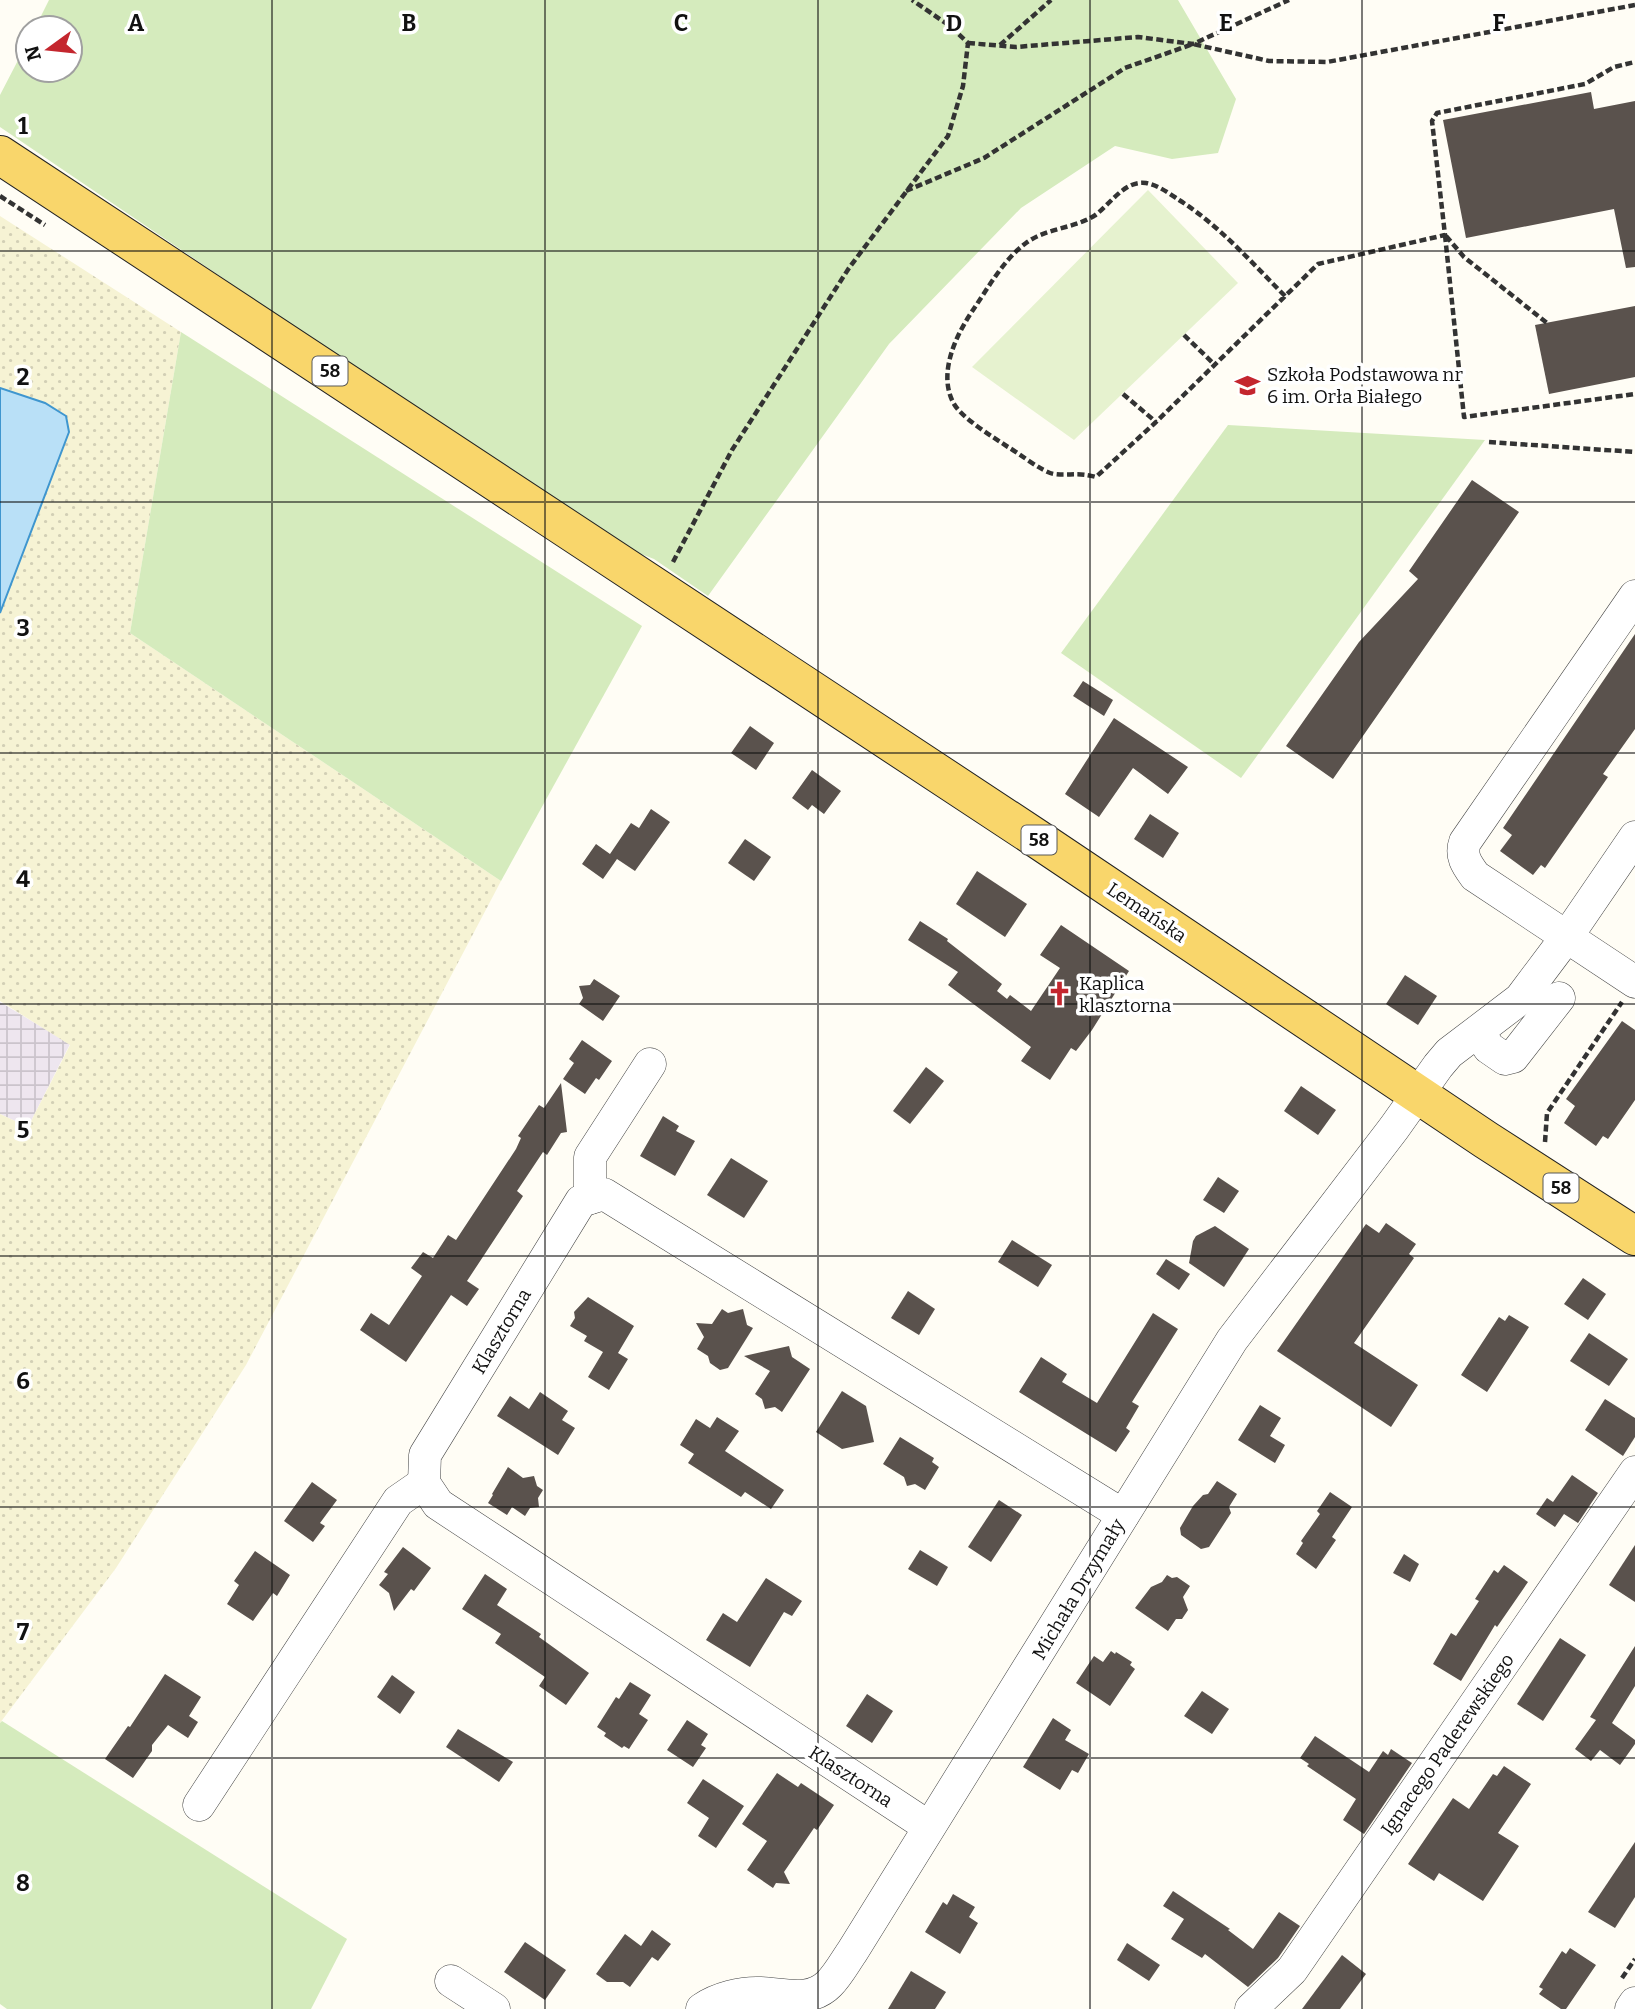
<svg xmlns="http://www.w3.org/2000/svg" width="1635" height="2009" font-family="Bitter,serif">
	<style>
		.industrial { fill: url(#industrial-grid) }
		.farmland { fill: url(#farmland-dots) }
		.grass { fill: #d5ebbd }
		.pitch { fill: #e6f2cf }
		.water { fill: #b9e0f7; stroke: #3f96cf; stroke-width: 2 }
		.building { fill: #5a524d }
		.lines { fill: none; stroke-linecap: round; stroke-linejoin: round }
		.minor-casing { stroke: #444; stroke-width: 33 }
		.major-casing { stroke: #222; stroke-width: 40 }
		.path { stroke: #333; stroke-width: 4.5; stroke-dasharray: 7 3.5; stroke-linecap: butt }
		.minor { stroke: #fff; stroke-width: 32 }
		.major { stroke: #f9d66b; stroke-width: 38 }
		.grid { fill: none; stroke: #111; stroke-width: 2; stroke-opacity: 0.55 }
		.labels { text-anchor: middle; stroke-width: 7; stroke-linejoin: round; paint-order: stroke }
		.shield { fill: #fff; stroke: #585858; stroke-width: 2 }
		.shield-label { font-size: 18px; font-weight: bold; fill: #111 }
		.poi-label { font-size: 19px; fill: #111; stroke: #fff; text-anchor: start }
		.street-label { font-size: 19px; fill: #111; stroke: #fff }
		.grid-label { font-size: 23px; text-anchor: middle; font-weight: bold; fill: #111; stroke: #fff; stroke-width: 7; stroke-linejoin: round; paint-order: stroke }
	</style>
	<defs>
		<pattern id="industrial-grid" width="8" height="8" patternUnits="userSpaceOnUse" patternTransform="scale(1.75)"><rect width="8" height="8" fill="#eee6ef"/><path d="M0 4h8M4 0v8" fill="none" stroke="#cbc4cc"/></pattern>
		<pattern id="farmland-dots" width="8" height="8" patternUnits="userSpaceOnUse" patternTransform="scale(1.75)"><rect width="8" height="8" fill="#f6f3d4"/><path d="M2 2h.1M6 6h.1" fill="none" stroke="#d2cfb5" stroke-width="1.8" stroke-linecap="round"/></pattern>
	</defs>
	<rect width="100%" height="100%" fill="#fffdf5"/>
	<polygon class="industrial" points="0,1002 70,1044 28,1127 0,1114"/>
	<polygon class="farmland" points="0,216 181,332 130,633 501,881 246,1365 116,1568 0,1723 0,1114 28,1127 70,1045 0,1001"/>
	<g class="grass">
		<polygon points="49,0 1178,0 1236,99 1218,153 1172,159 1115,146 1021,208 889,344 708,596 654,559 615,544 0,127 0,95 28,41 28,70 70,70 70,28 35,28"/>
		<polygon points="181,332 642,626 501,881 130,633"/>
		<polygon points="1228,425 1485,440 1241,778 1061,653"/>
		<polygon points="2,1721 347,1939 311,2009 7,2009 0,2004 0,1723"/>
	</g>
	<polygon class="pitch" points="1148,190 1238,283 1074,440 972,367"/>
	<polygon class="water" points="0,388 45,403 66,416 69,432 0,613"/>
	<g class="building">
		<polygon points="1591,92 1594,109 1635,101 1635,267 1626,268 1614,209 1466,238 1443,120"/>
		<polygon points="1635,306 1635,377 1549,394 1535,325"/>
		<polygon points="1472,480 1519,512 1333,779 1286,746 1359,642 1418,579 1409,571"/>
		<polygon points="1635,634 1635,729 1603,774 1608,777 1545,868 1541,865 1533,875 1500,851 1512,835 1503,828"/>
		<polygon points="1083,681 1113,700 1104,716 1073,696"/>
		<polygon points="1114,718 1188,767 1168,794 1133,768 1099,817 1065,794"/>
		<polygon points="750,726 774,743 756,770 731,753"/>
		<polygon points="812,770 841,791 824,814 812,805 808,810 792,798"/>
		<polygon points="651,809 670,822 635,871 617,859 603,879 582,864 596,844 610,854 631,823 639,828"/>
		<polygon points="1150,814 1179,833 1163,858 1134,839"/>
		<polygon points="745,839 771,857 754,881 728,863"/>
		<polygon points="977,871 1027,904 1005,937 956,904"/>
		<polygon points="920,921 948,939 947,941 1002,984 997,991 1007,999 1010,995 1031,1011 1060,968 1040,955 1061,925 1129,971 1092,1030 1076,1051 1071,1048 1050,1080 1021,1061 1031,1047 948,985 958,972 908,940"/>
		<polygon points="1405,975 1437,996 1418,1025 1386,1004"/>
		<polygon points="594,979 620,996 603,1021 579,1004 583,998 579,986 590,985"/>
		<polygon points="1622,1021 1635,1030 1635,1100 1608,1139 1603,1136 1596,1146 1564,1123 1575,1106 1566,1099"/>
		<polygon points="582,1040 612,1061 599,1080 596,1078 585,1094 563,1079 574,1063 569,1059"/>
		<polygon points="926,1067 944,1081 910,1124 893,1111"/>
		<polygon points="561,1083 567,1132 561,1133 547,1155 543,1152 517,1191 523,1196 467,1281 479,1289 467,1306 451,1295 406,1362 360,1330 371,1313 389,1325 422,1276 411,1268 423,1252 433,1258 448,1235 456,1240 516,1149 521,1138 518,1136 539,1105 544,1108"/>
		<polygon points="1301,1086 1336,1110 1318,1135 1284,1111"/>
		<polygon points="663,1116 679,1126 676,1131 695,1141 675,1176 640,1156"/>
		<polygon points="731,1158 768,1181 744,1218 707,1195"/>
		<polygon points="1218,1177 1239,1191 1224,1213 1203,1200"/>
		<polygon points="1386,1223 1416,1244 1409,1254 1414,1258 1354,1343 1418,1385 1391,1427 1277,1351 1366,1224 1379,1233"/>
		<polygon points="1215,1226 1249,1249 1224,1287 1189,1263 1193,1241 1196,1236"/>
		<polygon points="1012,1240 1052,1265 1038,1287 998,1262"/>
		<polygon points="1166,1259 1190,1274 1179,1290 1156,1274"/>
		<polygon points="1583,1278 1606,1294 1588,1320 1564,1304"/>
		<polygon points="908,1291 935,1309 919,1335 891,1318"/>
		<polygon points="588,1297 634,1326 618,1353 628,1359 609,1390 588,1377 603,1352 584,1341 587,1336 570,1326 575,1318 574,1312"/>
		<polygon points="722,1309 728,1313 743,1309 747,1325 753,1328 728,1368 720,1370 710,1363 708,1356 697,1349 704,1337 696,1323 712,1324"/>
		<polygon points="1153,1313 1178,1329 1132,1402 1139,1406 1126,1428 1130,1431 1116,1452 1019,1392 1041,1357 1067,1374 1062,1382 1097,1403"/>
		<polygon points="1509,1315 1529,1327 1487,1392 1461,1375 1499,1317 1505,1321"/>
		<polygon points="1589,1333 1628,1359 1609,1386 1570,1361"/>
		<polygon points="789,1346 792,1357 810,1369 782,1412 775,1407 765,1409 762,1399 755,1394 770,1371 744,1356"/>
		<polygon points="842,1391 866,1406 874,1442 842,1449 816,1432"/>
		<polygon points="540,1392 568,1411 562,1420 575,1428 558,1455 497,1416 510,1396 529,1409"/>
		<polygon points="1605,1399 1635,1418 1635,1437 1623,1456 1585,1430"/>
		<polygon points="1260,1405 1281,1418 1270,1436 1285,1445 1275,1463 1238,1440"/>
		<polygon points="717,1417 739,1431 725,1451 784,1490 771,1509 745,1492 741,1497 688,1463 694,1454 680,1445 696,1419 710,1428"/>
		<polygon points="900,1437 934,1458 932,1462 939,1467 925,1490 915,1484 907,1486 904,1477 883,1464"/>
		<polygon points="508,1467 523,1478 534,1476 537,1486 543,1490 538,1498 539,1507 530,1508 525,1516 512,1507 507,1515 488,1503 493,1495 492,1494"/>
		<polygon points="1572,1475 1598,1493 1578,1523 1564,1514 1555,1527 1536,1514 1547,1498 1553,1502"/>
		<polygon points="1217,1481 1237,1494 1229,1507 1231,1513 1209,1547 1201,1549 1181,1535 1180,1528 1193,1506 1203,1495 1208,1494"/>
		<polygon points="312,1482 337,1500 320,1523 325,1526 313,1542 284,1521"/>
		<polygon points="1330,1492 1352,1507 1332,1537 1336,1540 1316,1569 1296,1554 1303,1543 1301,1541 1320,1514 1317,1511"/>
		<polygon points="999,1500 1022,1515 991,1562 968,1547"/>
		<polygon points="1635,1545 1635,1602 1609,1585"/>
		<polygon points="403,1547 431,1568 414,1591 411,1589 394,1611 389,1593 379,1585 388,1574 384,1572"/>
		<polygon points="920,1550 948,1567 937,1586 908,1569"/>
		<polygon points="255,1551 290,1575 277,1596 273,1593 253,1621 227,1604 239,1585 234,1581"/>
		<polygon points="1404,1554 1419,1564 1410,1582 1393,1573"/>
		<polygon points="1504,1565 1528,1582 1497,1627 1495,1625 1461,1681 1433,1664 1451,1633 1456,1636 1479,1601 1475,1599 1494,1570 1498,1573"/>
		<polygon points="485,1574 507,1589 497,1605 541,1634 539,1637 589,1673 566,1705 539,1686 545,1677 495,1643 501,1634 462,1609"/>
		<polygon points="1167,1575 1172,1578 1177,1577 1190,1586 1183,1597 1188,1610 1182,1619 1176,1619 1168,1631 1135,1608 1151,1587 1162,1582"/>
		<polygon points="766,1578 802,1601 792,1616 784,1612 750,1667 706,1640 723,1613 737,1622"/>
		<polygon points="1560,1638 1586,1655 1543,1721 1517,1704"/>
		<polygon points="1635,1646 1635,1686 1612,1723 1635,1740 1635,1744 1620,1765 1600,1750 1591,1761 1575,1749 1596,1720 1590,1717"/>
		<polygon points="1111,1651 1115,1654 1116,1652 1132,1662 1130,1665 1135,1669 1110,1706 1076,1683 1094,1656 1103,1662"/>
		<polygon points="165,1674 201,1697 189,1716 198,1722 188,1738 168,1725 152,1745 152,1751 133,1778 105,1759 128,1726 130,1727"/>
		<polygon points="392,1675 415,1692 400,1714 377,1697"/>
		<polygon points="630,1682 651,1695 639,1714 648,1720 629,1749 624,1746 622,1748 604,1736 606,1733 597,1727 616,1697 619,1699"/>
		<polygon points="1202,1691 1229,1709 1212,1734 1184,1716"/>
		<polygon points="867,1694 893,1711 872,1743 846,1726"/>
		<polygon points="1053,1718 1071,1730 1065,1740 1089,1754 1078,1773 1072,1770 1060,1790 1023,1767"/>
		<polygon points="687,1720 708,1734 701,1745 706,1748 693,1767 667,1750"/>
		<polygon points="458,1729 513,1762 499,1782 446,1747"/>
		<polygon points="1315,1736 1369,1772 1383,1751 1388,1755 1391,1749 1412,1763 1364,1834 1343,1820 1356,1799 1307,1766 1309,1764 1300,1758"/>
		<polygon points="1504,1766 1531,1784 1498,1833 1519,1846 1483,1901 1439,1873 1434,1881 1408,1864 1453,1798 1469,1809 1493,1774 1497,1776"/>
		<polygon points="777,1773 798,1787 801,1783 834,1805 817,1830 814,1828 784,1872 790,1884 776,1883 773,1888 747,1870 767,1841 742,1824"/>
		<polygon points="703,1779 744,1806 716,1848 698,1836 709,1818 687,1803"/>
		<polygon points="1635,1842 1635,1897 1615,1928 1588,1912"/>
		<polygon points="1173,1891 1230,1929 1228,1930 1253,1949 1279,1912 1300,1926 1278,1958 1248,1987 1205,1954 1202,1958 1171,1939 1184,1919 1163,1906"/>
		<polygon points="953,1894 975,1907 969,1917 978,1923 960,1954 925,1932 943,1902 947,1905"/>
		<polygon points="652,1930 671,1944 658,1961 652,1957 630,1987 623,1982 607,1982 596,1974 625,1934 641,1946"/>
		<polygon points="525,1942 566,1970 545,2000 504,1972"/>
		<polygon points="1127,1943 1160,1965 1149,1981 1117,1960"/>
		<polygon points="1570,1948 1596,1965 1566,2009 1561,2009 1539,1994 1543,1989 1539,1987 1562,1951 1566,1954"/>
		<polygon points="1342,1955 1366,1974 1340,2009 1302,2009"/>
		<polygon points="911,1971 946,1992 935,2009 888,2009"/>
	</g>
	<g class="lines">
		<defs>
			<g id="minor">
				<path d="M1635,596l-170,246c-5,14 2,23 10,34l160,106"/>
				<polyline points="1479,1033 1489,1048 1505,1059 1513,1057 1559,998"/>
				<polyline points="590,1198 590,1157 650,1064"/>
				<polyline points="199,1805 398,1501 424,1483"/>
				<polyline points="929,1827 438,1504 424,1483 425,1455 581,1201 604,1194 1123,1515"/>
				<polyline points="451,1981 494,2009"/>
				<path d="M702,2009c16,-11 40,-17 59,-16 23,1 49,10 68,-9 9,-9 16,-22 23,-32l380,-612 162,-212 44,-62 11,-13 71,-54 48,-64 67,-98"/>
				<polyline points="1251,2009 1292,1970 1635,1472"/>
				<polyline points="1631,2009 1635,2003"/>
			</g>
			<polyline id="major" points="0,155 1036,838 1486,1140 1635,1236"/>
		</defs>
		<use href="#minor" class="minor-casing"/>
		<use href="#major" class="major-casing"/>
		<g class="path">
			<polyline points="968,43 1016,47 1138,37 1193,44 1289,0"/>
			<polyline points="1000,45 1051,0"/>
			<polyline points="906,191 984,158 1125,68 1193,44 1269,61 1327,62 1635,5"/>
			<polyline points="0,196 45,225"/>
			<polyline points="1445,235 1464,417 1635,394"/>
			<polyline points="1446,236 1464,257 1547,323"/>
			<path d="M1285,296c-34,-34 -65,-70 -106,-96 -9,-6 -21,-15 -33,-17 -22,-3 -36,22 -52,33 -22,13 -48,12 -68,27 -22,16 -38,45 -53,67 -17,25 -36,64 -19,94 9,15 39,33 54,43 11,6 34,25 46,27 15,2 24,-2 42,3l60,-55 162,-158 127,-29 -13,-114 5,-8 148,-29 29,-17 21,-5"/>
			<polyline points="1184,335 1215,365"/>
			<polyline points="1123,394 1156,422"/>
			<polyline points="1489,442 1635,452"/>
			<polyline points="673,562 732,450 849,268 948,136 963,86 968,43 950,26 912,0"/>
			<polyline points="1545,1142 1547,1113 1622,1002"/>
			<polyline points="1622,1978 1635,1959"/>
		</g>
		<use href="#minor" class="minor"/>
		<use href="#major" class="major"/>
	</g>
	<path class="grid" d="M272,0v2009M545,0v2009M818,0v2009M1090,0v2009M1362,0v2009M0,251h1635M0,502h1635M0,753h1635M0,1004h1635M0,1256h1635M0,1507h1635M0,1758h1635"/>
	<defs>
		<symbol id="school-bare" viewBox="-9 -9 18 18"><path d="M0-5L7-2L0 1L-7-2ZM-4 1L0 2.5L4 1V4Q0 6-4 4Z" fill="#c4262e" stroke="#fff" stroke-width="2.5" paint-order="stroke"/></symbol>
		<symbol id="church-bare" viewBox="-9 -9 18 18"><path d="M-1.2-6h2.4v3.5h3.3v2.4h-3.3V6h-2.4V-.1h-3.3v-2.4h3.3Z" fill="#c4262e" stroke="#fff" stroke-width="2.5" paint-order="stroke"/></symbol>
	</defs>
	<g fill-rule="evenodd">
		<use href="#school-bare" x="1230" y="368" width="35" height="35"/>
		<use href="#church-bare" x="1042" y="976" width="35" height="35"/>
	</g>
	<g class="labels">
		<g class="shield">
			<rect x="312.5" y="356.5" width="35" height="29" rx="5"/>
			<rect x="1021.5" y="825.5" width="35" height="29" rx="5"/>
			<rect x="1543.5" y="1173.5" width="35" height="29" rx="5"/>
		</g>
		<g class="shield-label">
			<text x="330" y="377">58</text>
			<text x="1039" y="846">58</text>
			<text x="1561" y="1194">58</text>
		</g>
		<g class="poi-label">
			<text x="1267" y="381">Szkoła Podstawowa nr<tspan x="1267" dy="22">6 im. Orła Białego</tspan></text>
			<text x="1079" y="990">Kaplica<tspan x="1079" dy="22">klasztorna</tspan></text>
		</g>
		<g class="street-label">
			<text transform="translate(1147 912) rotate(34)" y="7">Lemańska</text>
			<text transform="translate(501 1331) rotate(-59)" y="7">Klasztorna</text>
			<text transform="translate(1078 1589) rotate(-59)" y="7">Michała Drzymały</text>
			<text transform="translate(1447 1744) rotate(-55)" y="7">Ignacego Paderewskiego</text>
			<text transform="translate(851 1776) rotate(33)" y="7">Klasztorna</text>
		</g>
	</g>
	<g class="grid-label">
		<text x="136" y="31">A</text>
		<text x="409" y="31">B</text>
		<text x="681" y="31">C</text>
		<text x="954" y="31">D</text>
		<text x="1226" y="31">E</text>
		<text x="1499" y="31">F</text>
		<text x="23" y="134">1</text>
		<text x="23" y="385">2</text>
		<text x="23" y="636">3</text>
		<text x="23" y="887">4</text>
		<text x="23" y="1138">5</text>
		<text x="23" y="1389">6</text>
		<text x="23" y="1640">7</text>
		<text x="23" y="1891">8</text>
	</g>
	<g transform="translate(49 49) rotate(255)"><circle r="33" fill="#ffffff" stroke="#a0a0a0" stroke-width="2"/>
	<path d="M0-5L12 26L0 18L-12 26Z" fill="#c4262e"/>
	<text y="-10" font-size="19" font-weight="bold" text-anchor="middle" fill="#111111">N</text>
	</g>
</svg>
